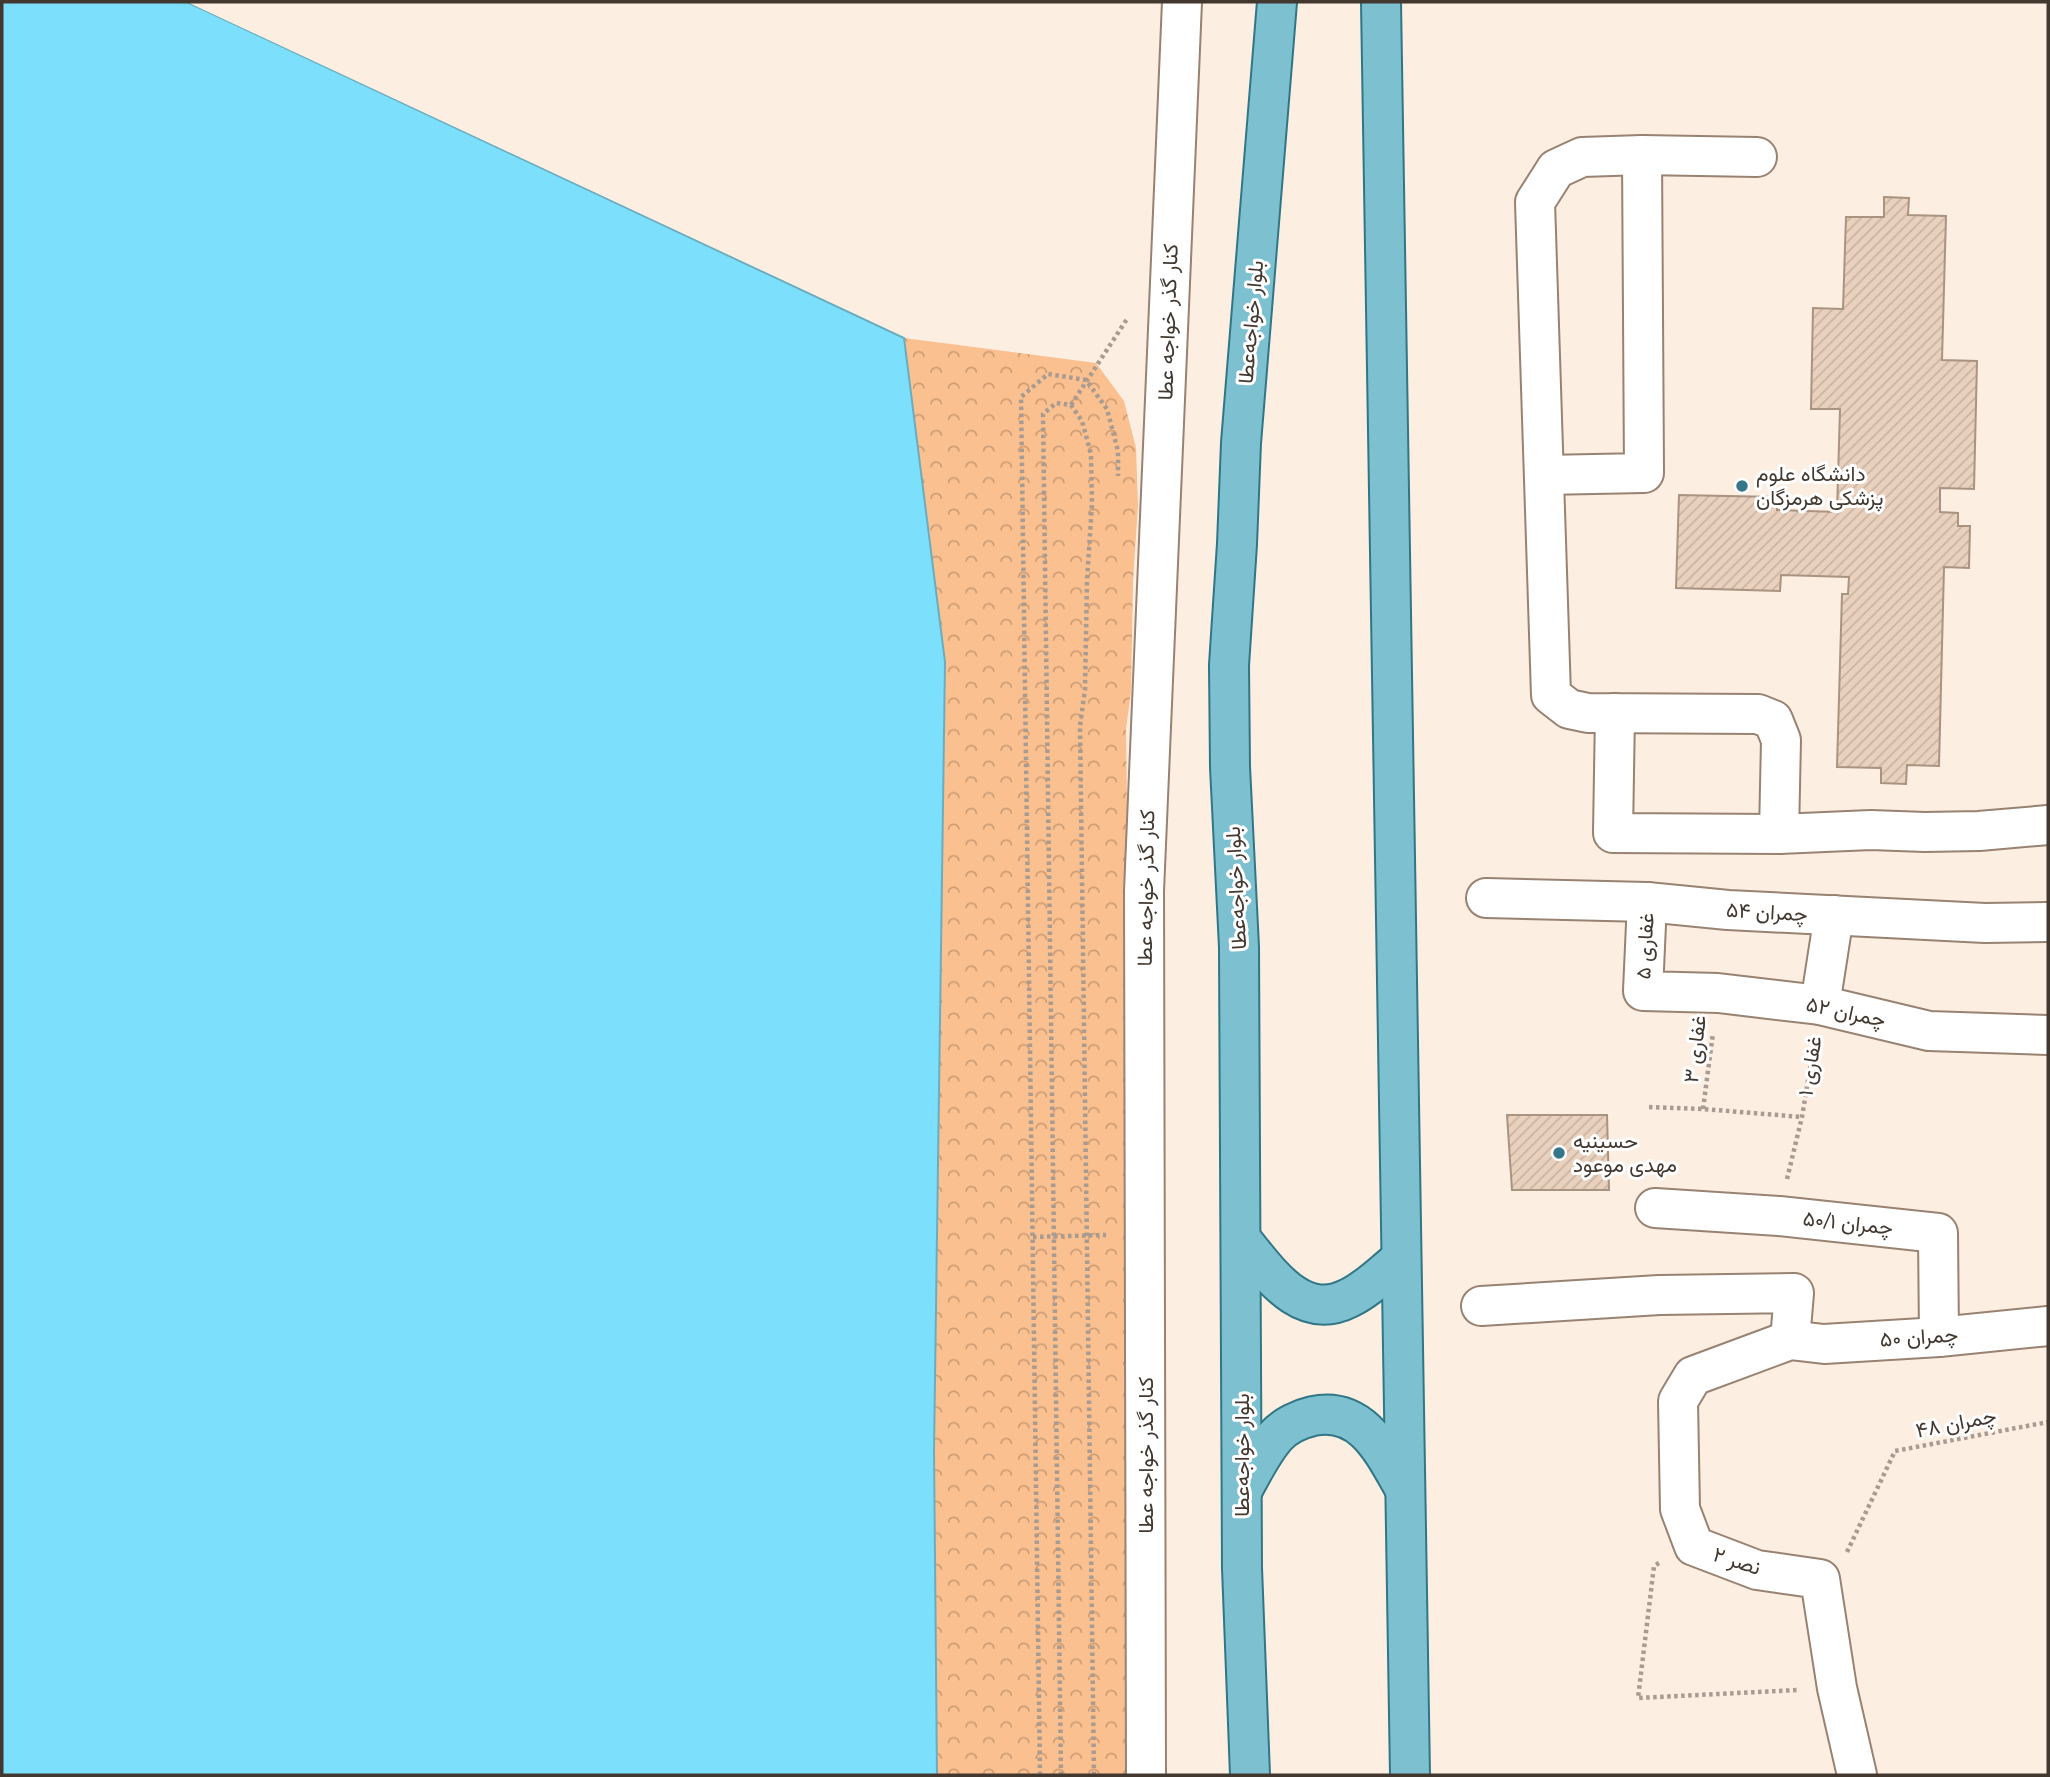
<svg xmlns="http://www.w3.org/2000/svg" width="2050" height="1777" font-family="'Nunito Sans',Vazirmatn,sans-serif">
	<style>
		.park { fill: url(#park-crowns) }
		.water { fill: #7cdffc; stroke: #6badbf; stroke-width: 2 }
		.pier { fill: #fdeee2 }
		.building { fill: url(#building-hatch); stroke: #a99381; stroke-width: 2 }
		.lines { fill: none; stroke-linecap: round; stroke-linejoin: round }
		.minor-casing { stroke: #988271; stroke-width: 42 }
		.major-casing { stroke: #307685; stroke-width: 42 }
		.path { stroke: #a89b91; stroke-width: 4.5; stroke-dasharray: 3.5 3.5; stroke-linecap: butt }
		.minor { stroke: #fff; stroke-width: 38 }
		.major { stroke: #7dc1d1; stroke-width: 38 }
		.poi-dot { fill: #357689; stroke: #fff; stroke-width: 2.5 }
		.labels { text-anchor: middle; stroke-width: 6; stroke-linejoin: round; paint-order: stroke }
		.street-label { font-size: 21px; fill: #423830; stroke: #fff }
		.poi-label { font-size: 21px; fill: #423830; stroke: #fff; text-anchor: start }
	</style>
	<defs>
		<pattern id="park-crowns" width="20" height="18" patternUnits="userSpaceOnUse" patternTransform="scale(1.75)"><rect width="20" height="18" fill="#fbc08f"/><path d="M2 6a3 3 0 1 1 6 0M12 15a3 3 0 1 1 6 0" fill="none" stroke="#cd9d75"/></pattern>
		<pattern id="building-hatch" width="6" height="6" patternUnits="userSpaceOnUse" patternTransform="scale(1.75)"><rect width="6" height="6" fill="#e9d1be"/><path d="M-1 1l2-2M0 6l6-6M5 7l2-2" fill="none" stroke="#c9b4a4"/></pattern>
	</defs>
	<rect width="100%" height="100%" fill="#fdeee2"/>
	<polygon class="park" points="904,338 1096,363 1124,401 1136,448 1138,505 1133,582 1131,692 1126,729 1140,1775 937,1775 934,1451 945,662"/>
	<polygon class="water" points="2,2 187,2 904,338 945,662 934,1451 937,1775 2,1775"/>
	<polygon class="pier" points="187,2 196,2 905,335 907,338"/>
	<g class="building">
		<polygon points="1884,197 1909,198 1908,215 1946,216 1942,360 1977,361 1974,489 1940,488 1940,512 1958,513 1958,526 1970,526 1969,568 1944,567 1939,766 1907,765 1906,784 1881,783 1881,768 1837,767 1842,594 1848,594 1849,577 1781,575 1780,591 1676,588 1679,495 1777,497 1777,510 1837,512 1840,409 1811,409 1813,308 1843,309 1846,217 1884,217"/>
		<polygon points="1507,1115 1607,1115 1609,1190 1512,1190"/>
	</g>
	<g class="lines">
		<defs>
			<g id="minor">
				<polyline points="1757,157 1642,155 1582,157 1556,169 1535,202 1551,695 1569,709 1588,713 1758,714 1773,720 1781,740 1779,834 1871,830 1925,832 1979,831 2048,825"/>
				<polyline points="1544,475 1644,473 1642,155"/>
				<polyline points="1615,713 1613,833 1779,834"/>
				<polyline points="1486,898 1647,902 1728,910 1985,923 2048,922"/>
				<polyline points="1647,902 1643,991 1718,993 1820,1005 1929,1031 2048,1035"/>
				<polyline points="1820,1005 1834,915"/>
				<polyline points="1655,1208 1779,1216 1938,1233 1939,1337"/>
				<polyline points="1481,1306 1659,1295 1794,1293 1790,1340"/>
				<polyline points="1146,1775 1144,891 1182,2"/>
				<polyline points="1857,1775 1837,1688 1820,1579 1757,1570 1694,1546 1680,1509 1678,1401 1693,1376 1790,1340 1824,1344 1939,1337 2048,1326"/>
			</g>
			<g id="major">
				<polyline points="1381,2 1410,1775"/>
				<path d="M1241,1239c27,32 59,84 108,59 19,-9 35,-26 52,-39"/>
				<path d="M1242,1491c10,-18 20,-39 34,-55 9,-10 24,-17 37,-20 49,-10 70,35 90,70"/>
				<polyline points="1250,1775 1242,1568 1239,947 1230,767 1229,665 1237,544 1241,443 1277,2"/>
			</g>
		</defs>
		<use href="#minor" class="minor-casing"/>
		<use href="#major" class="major-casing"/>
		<g class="path">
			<polyline points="1071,405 1127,319"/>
			<polyline points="1649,1107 1703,1109 1802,1117"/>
			<polyline points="1703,1109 1713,1033"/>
			<polyline points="1787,1179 1802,1117 1814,1044"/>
			<polyline points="1033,1237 1106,1235"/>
			<polyline points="1847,1552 1895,1451 2048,1422"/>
			<polyline points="1659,1563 1654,1566 1638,1698 1798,1690"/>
			<polyline points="1040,1775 1021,397 1048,374 1086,380 1107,409 1118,451 1118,476"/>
			<polyline points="1061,1775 1043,414 1056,403 1071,405 1082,421 1091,454 1092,504 1087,580 1085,689 1080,726 1094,1775"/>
		</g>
		<use href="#minor" class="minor"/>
		<use href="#major" class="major"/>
	</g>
	<g class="poi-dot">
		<circle cx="1742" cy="486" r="7"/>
		<circle cx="1559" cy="1153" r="7"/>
	</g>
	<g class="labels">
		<g class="street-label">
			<text transform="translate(1168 322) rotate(-88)" y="7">کنار گذر خواجه عطا</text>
			<text transform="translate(1251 322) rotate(-85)" y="7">بلوار خواجه‌عطا</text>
			<text transform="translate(1146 888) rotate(-89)" y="7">کنار گذر خواجه عطا</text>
			<text transform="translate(1236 888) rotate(-93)" y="7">بلوار خواجه‌عطا</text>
			<text transform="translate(1767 912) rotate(3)" y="7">چمران ۵۴</text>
			<text transform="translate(1645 946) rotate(-87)" y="7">غفاری ۵</text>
			<text transform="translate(1846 1012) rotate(12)" y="7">چمران ۵۲</text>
			<text transform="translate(1695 1049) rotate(-83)" y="7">غفاری ۳</text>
			<text transform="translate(1810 1066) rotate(-81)" y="7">غفاری ۱</text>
			<text transform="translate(1848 1223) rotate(6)" y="7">چمران ۵۰/۱</text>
			<text transform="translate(1919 1337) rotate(-4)" y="7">چمران ۵۰</text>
			<text transform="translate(1956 1423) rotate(-11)" y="7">چمران ۴۸</text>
			<text transform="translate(1146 1455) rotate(-90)" y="7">کنار گذر خواجه عطا</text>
			<text transform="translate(1242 1455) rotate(-90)" y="7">بلوار خواجه‌عطا</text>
			<text transform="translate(1737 1561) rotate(18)" y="7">نصر ۲</text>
		</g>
		<g class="poi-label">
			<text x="1756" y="481">دانشگاه علوم<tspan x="1756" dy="24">پزشکی هرمزگان</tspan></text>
			<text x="1573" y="1148">حسینیه<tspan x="1573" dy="24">مهدی موعود</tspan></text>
		</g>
	</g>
	<rect width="2050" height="1777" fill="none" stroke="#423830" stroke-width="7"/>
</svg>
